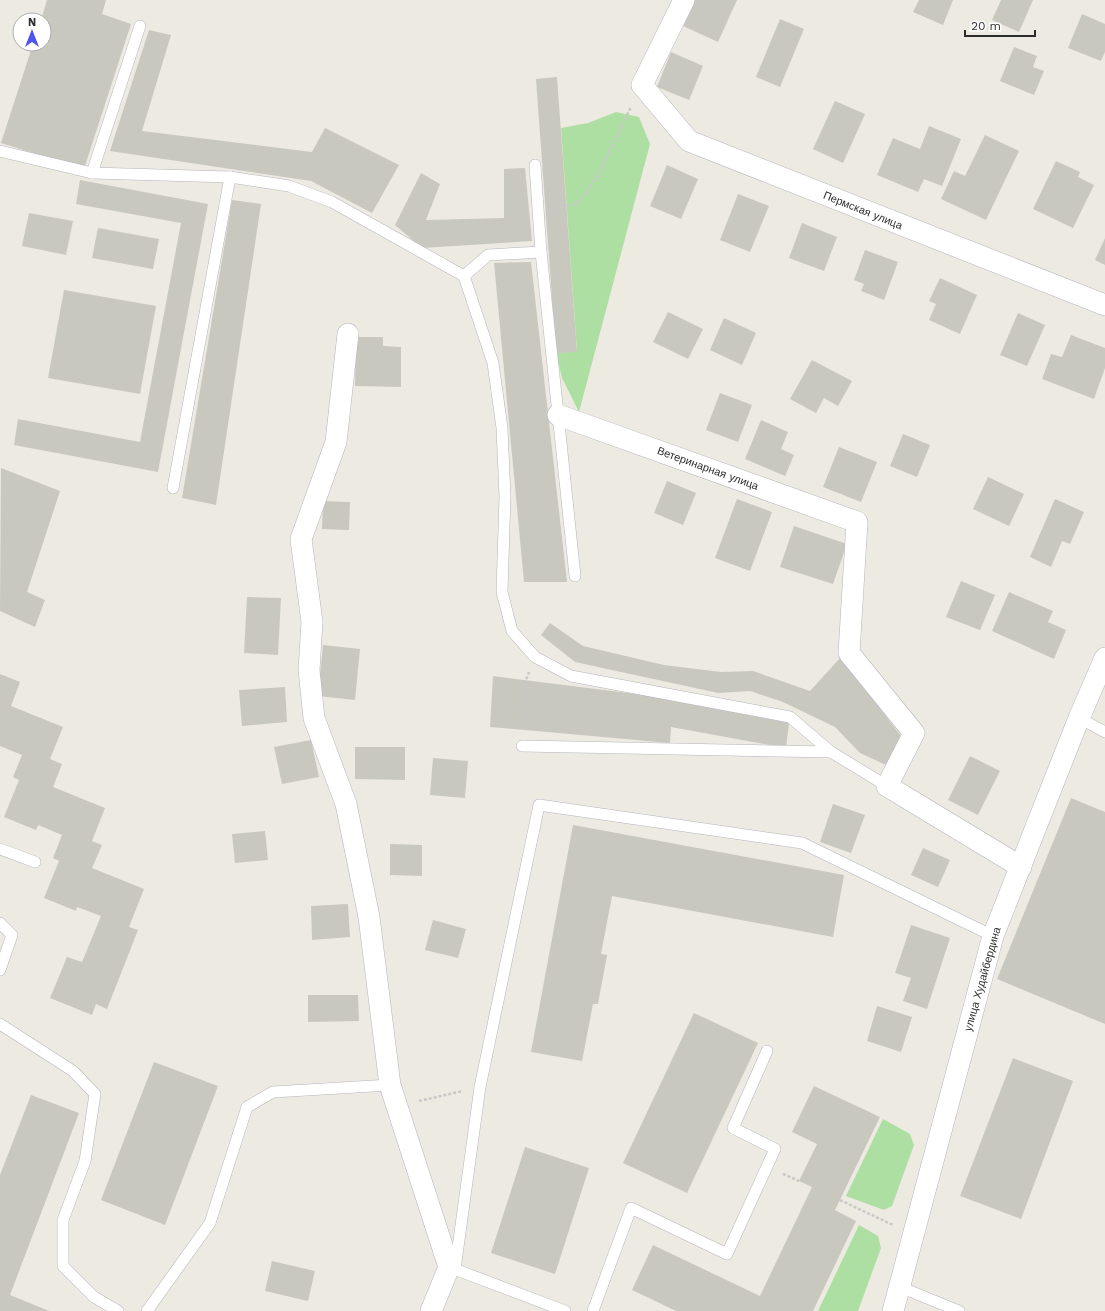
<svg xmlns="http://www.w3.org/2000/svg" width="1105" height="1311" font-family="'Work Sans',sans-serif">
	<style>
		.green { fill: #addfa3 }
		.building { fill: #c9c8bf }
		.lines { fill: none; stroke-linecap: round; stroke-linejoin: round }
		.service-casing { stroke: #b4b5bf; stroke-width: 12 }
		.minor-casing { stroke: #b4b5bf; stroke-width: 22 }
		.path { stroke: #c8c8c8; stroke-width: 2.5; stroke-dasharray: 3 2; stroke-linecap: butt }
		.service { stroke: #fff; stroke-width: 11 }
		.minor { stroke: #fff; stroke-width: 21 }
		.labels { text-anchor: middle; stroke-width: 3; stroke-linejoin: round; paint-order: stroke }
		.street-label { font-size: 11px; fill: #2d2d2d; stroke: #fff }
	</style>
	<rect width="100%" height="100%" fill="#edeae1"/>
	<g class="green">
		<polygon points="616,112 639,117 650,144 579,412 562,378 556,353 577,351 561,128 588,123"/>
		<polygon points="883,1119 910,1134 914,1145 892,1206 884,1210 846,1196"/>
		<polygon points="859,1225 878,1236 881,1248 858,1311 818,1311"/>
	</g>
	<g class="building">
		<polygon points="47,0 106,0 102,14 131,24 84,169 1,143 33,44 44,44 44,20 41,20"/>
		<polygon points="695,0 737,0 718,42 683,26"/>
		<polygon points="919,0 953,0 943,25 913,12"/>
		<polygon points="1001,0 1033,0 1019,32 992,20"/>
		<polygon points="1082,14 1105,24 1105,52 1101,61 1068,48"/>
		<polygon points="780,19 804,29 780,87 756,77"/>
		<polygon points="149,30 171,35 142,131 312,152 325,128 399,165 372,213 311,181 110,151"/>
		<polygon points="1014,47 1037,56 1033,67 1044,71 1034,95 1000,81"/>
		<polygon points="671,52 703,66 689,100 657,87"/>
		<polygon points="557,77 577,352 556,353 536,79"/>
		<polygon points="835,101 865,114 843,163 813,149"/>
		<polygon points="929,126 961,139 942,186 924,179 918,192 877,175 893,138 920,149"/>
		<polygon points="985,135 1019,151 986,220 941,199 954,171 965,176"/>
		<polygon points="1056,161 1080,172 1078,177 1094,185 1073,228 1033,209"/>
		<polygon points="667,165 698,179 681,219 650,206"/>
		<polygon points="525,168 532,241 422,248 395,225 421,173 440,184 426,220 504,218 504,169"/>
		<polygon points="80,180 208,204 158,472 14,445 18,419 140,442 181,223 76,204"/>
		<polygon points="738,194 769,206 750,252 720,240"/>
		<polygon points="232,200 261,204 216,505 182,498"/>
		<polygon points="29,213 73,221 66,255 22,246"/>
		<polygon points="802,223 837,237 824,271 789,258"/>
		<polygon points="98,228 159,239 153,269 92,258"/>
		<polygon points="1105,238 1105,265 1095,260"/>
		<polygon points="865,250 898,262 884,300 861,291 864,284 854,280"/>
		<polygon points="531,262 567,582 524,582 494,263"/>
		<polygon points="940,278 977,295 960,334 929,320 936,304 929,301"/>
		<polygon points="64,290 156,306 140,394 48,378"/>
		<polygon points="668,312 703,329 688,359 653,342"/>
		<polygon points="1018,313 1045,325 1027,366 1000,355"/>
		<polygon points="724,318 756,333 742,365 710,350"/>
		<polygon points="1071,335 1105,348 1105,368 1094,399 1042,379 1051,354 1062,357"/>
		<polygon points="356,337 383,337 383,346 401,347 401,387 355,386"/>
		<polygon points="812,360 852,381 838,406 824,398 816,413 790,399"/>
		<polygon points="720,393 752,405 738,442 706,430"/>
		<polygon points="761,420 788,432 781,449 794,455 785,476 745,459"/>
		<polygon points="903,434 930,445 917,477 890,466"/>
		<polygon points="839,447 877,462 861,502 823,487"/>
		<polygon points="1,468 60,491 27,592 45,600 35,627 0,611"/>
		<polygon points="988,477 1024,494 1009,526 973,509"/>
		<polygon points="667,481 696,493 683,525 654,513"/>
		<polygon points="737,499 772,512 750,571 715,558"/>
		<polygon points="1055,499 1084,512 1070,544 1062,541 1051,567 1030,557"/>
		<polygon points="323,501 350,502 349,530 322,529"/>
		<polygon points="794,526 847,544 833,584 780,567"/>
		<polygon points="961,581 995,595 980,630 946,617"/>
		<polygon points="1009,592 1053,611 1048,622 1066,630 1054,659 992,631"/>
		<polygon points="247,597 281,598 278,655 244,653"/>
		<polygon points="550,623 583,646 664,665 721,672 753,671 810,691 841,657 901,736 886,765 860,753 835,727 783,702 750,691 718,693 575,662 541,635"/>
		<polygon points="323,645 360,649 355,700 318,696"/>
		<polygon points="0,674 20,682 11,706 63,727 50,759 62,764 53,787 105,808 92,841 102,845 92,868 144,889 129,927 138,930 107,1009 96,1004 92,1015 50,998 67,957 82,962 101,916 77,907 76,911 44,898 59,861 53,858 62,835 38,825 36,830 4,817 19,780 13,777 22,755 0,746"/>
		<polygon points="493,676 660,697 789,723 786,748 671,727 670,743 490,727"/>
		<polygon points="285,687 287,722 242,726 239,690"/>
		<polygon points="311,740 319,777 282,784 274,747"/>
		<polygon points="355,747 405,747 405,780 355,779"/>
		<polygon points="970,756 1000,771 978,815 948,800"/>
		<polygon points="433,758 468,761 465,798 430,795"/>
		<polygon points="1071,798 1105,812 1105,1024 997,979"/>
		<polygon points="833,804 865,815 851,853 820,842"/>
		<polygon points="573,825 844,875 833,937 612,896 601,954 607,955 598,1004 593,1004 582,1061 531,1052"/>
		<polygon points="265,831 268,860 235,863 232,834"/>
		<polygon points="390,844 422,845 422,876 390,875"/>
		<polygon points="923,848 950,860 938,887 911,875"/>
		<polygon points="348,904 350,937 312,940 311,906"/>
		<polygon points="433,920 466,929 458,958 425,950"/>
		<polygon points="911,925 950,938 927,1009 903,1001 911,978 895,973"/>
		<polygon points="308,995 358,995 359,1021 308,1022"/>
		<polygon points="877,1006 912,1017 901,1052 867,1041"/>
		<polygon points="694,1013 758,1043 687,1193 623,1163"/>
		<polygon points="1013,1058 1073,1081 1021,1219 960,1196"/>
		<polygon points="154,1062 218,1086 165,1225 101,1200"/>
		<polygon points="814,1086 880,1117 835,1210 856,1221 813,1311 676,1311 632,1290 653,1245 760,1296 812,1187 799,1181 817,1144 792,1132"/>
		<polygon points="31,1095 79,1113 10,1295 49,1311 0,1311 0,1175"/>
		<polygon points="525,1147 589,1168 555,1274 491,1253"/>
		<polygon points="272,1261 315,1271 308,1301 265,1291"/>
	</g>
	<g class="lines">
		<defs>
			<g id="service">
				<polyline points="140,26 92,173 230,177 289,186 332,202 464,276 493,363 502,428 505,496 502,592 512,631 535,657 571,676 790,717 831,752 887,786"/>
				<polyline points="0,151 92,173"/>
				<polyline points="535,165 541,252 575,576"/>
				<polyline points="464,276 488,255 541,252"/>
				<polyline points="173,488 230,177"/>
				<polyline points="1079,718 1105,732"/>
				<polyline points="522,746 831,752"/>
				<polyline points="0,849 35,862"/>
				<polyline points="0,923 12,935 0,970"/>
				<polyline points="0,1024 73,1071 95,1094 85,1161 63,1220 63,1266 94,1297 118,1311"/>
				<polyline points="449,1267 565,1311"/>
				<polyline points="455,1269 480,1087 539,805 802,843 993,936"/>
				<polyline points="900,1287 959,1311"/>
				<polyline points="147,1311 210,1223 247,1107 273,1092 390,1085"/>
				<polyline points="593,1311 631,1208 727,1254 775,1149 733,1128 767,1051"/>
			</g>
			<g id="minor">
				<polyline points="684,0 642,85 689,141 1105,305"/>
				<polyline points="348,334 336,442 301,539 312,622 309,670 314,718 346,804 369,917 390,1085 449,1267 431,1311"/>
				<polyline points="558,415 857,522 849,653 914,733 887,786 1021,867"/>
				<polyline points="893,1311 993,936 1079,718 1105,658"/>
			</g>
		</defs>
		<use href="#service" class="service-casing"/>
		<use href="#minor" class="minor-casing"/>
		<g class="path">
			<polyline points="555,209 579,203 598,175 631,107"/>
			<polyline points="523,729 526,680 529,672"/>
			<polyline points="419,1101 463,1091"/>
			<polyline points="783,1174 799,1181"/>
			<polyline points="840,1200 893,1225"/>
		</g>
		<use href="#service" class="service"/>
		<use href="#minor" class="minor"/>
	</g>
	<g class="labels">
		<g class="street-label">
			<text transform="translate(863 210) rotate(22)" y="4">Пермская улица</text>
			<text transform="translate(708 468) rotate(20)" y="4">Ветеринарная улица</text>
			<text transform="translate(982 979) rotate(-74)" y="4">улица Худайбердина</text>
		</g>
	</g>
	<g transform="translate(32 32)"><circle r="19" fill="#ffffff" stroke="#ababab"/>
	<path d="M0-3L7 15L0 10L-7 15Z" fill="#5053ec"/>
	<text y="-6" font-size="11" font-weight="bold" text-anchor="middle" fill="#2d2d2d">N</text>
	</g>
	<path d="M965 30v6h70v-6" fill="none" stroke="#2d2d2d" stroke-width="2"/>
	<text x="971" y="30" font-size="12" fill="#2d2d2d" stroke="#ffffff" stroke-width="3" paint-order="stroke">20 m</text>
</svg>
